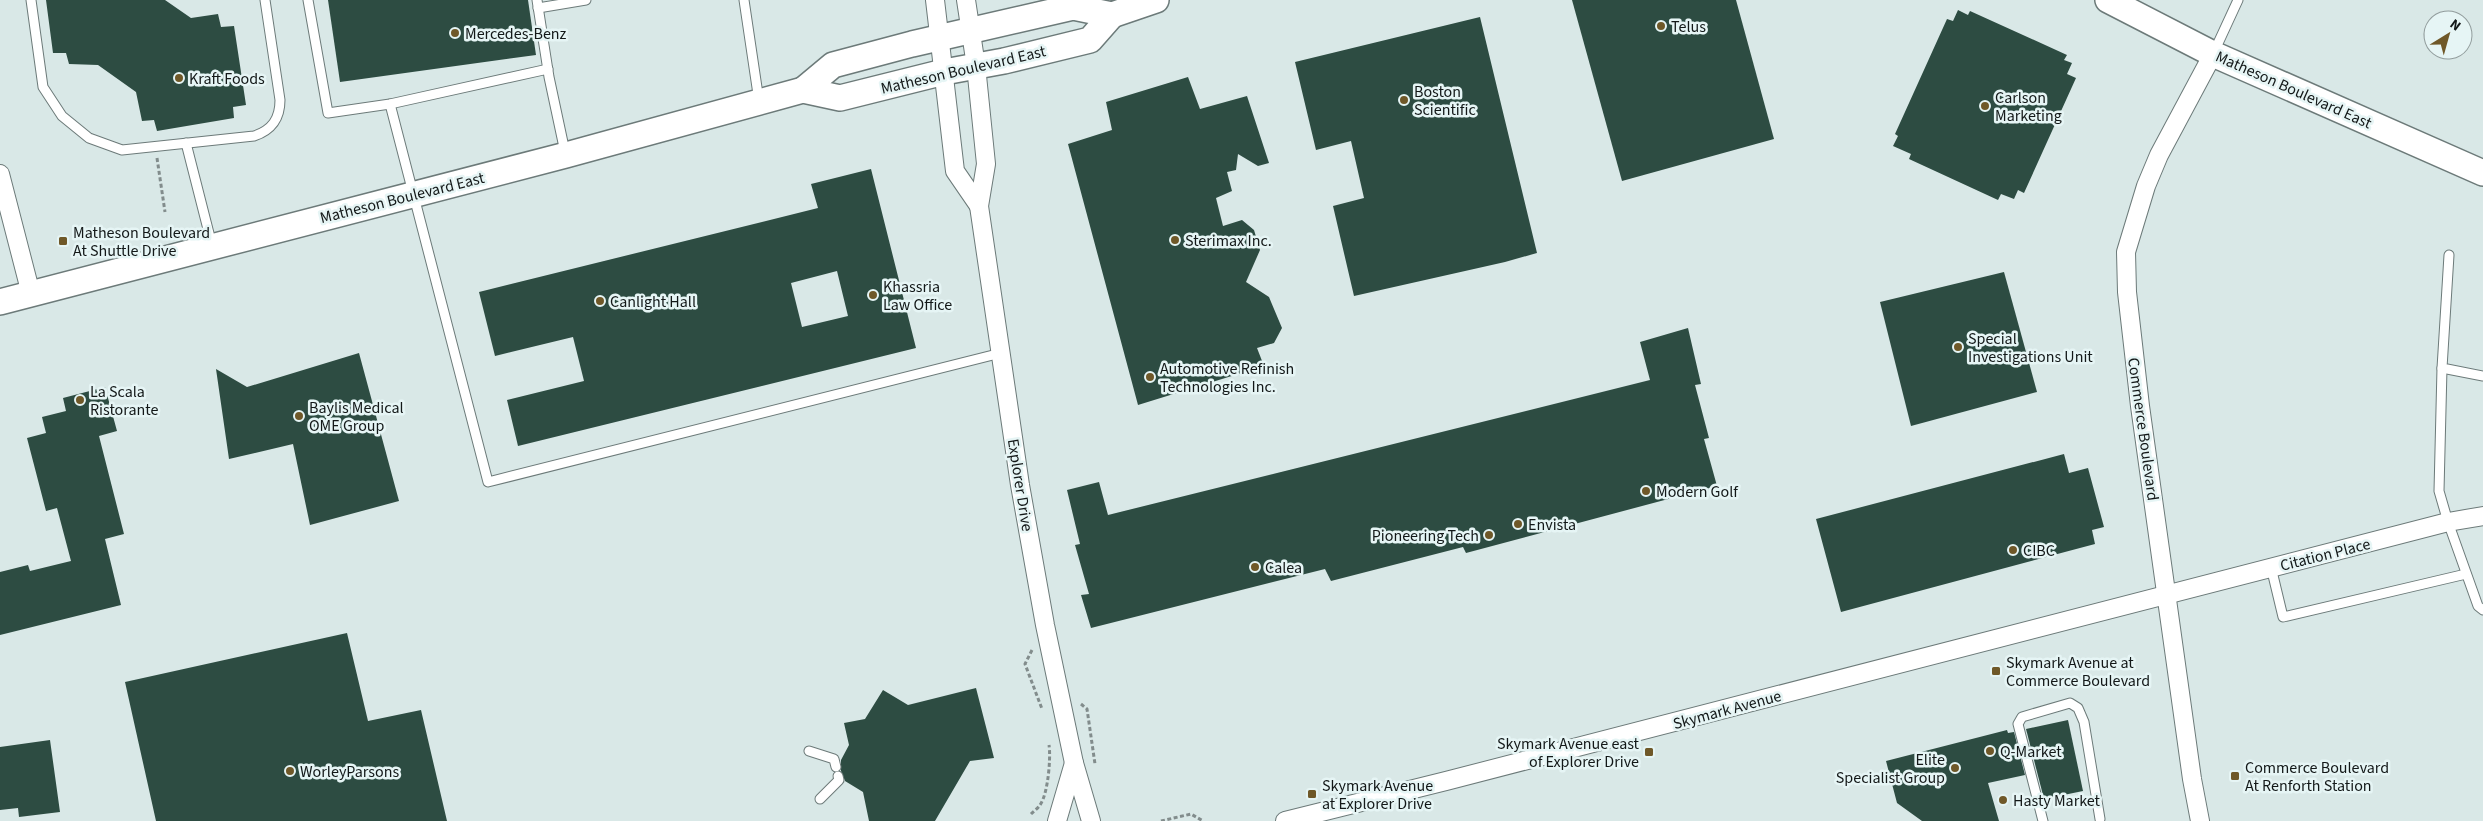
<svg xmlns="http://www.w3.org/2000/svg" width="2483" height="821" font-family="'Source Sans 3',sans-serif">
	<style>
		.building { fill: #2d4c42; fill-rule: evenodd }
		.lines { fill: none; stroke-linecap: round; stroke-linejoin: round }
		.lane-casing { stroke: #6c7a79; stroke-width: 11 }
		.street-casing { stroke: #6c7a79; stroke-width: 20 }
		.secondary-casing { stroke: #6c7a79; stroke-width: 28 }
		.path { stroke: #828c8c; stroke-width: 3; stroke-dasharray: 4 2.5; stroke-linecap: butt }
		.lane { stroke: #fff; stroke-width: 9 }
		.street { stroke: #fff; stroke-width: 18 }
		.secondary { stroke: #fff; stroke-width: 25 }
		.poi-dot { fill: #6f5828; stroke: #e6f5f5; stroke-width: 2 }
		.labels { text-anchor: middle; stroke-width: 5; stroke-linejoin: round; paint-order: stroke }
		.poi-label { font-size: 16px; fill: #131818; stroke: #e6f5f5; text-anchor: start }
		.street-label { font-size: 16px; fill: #131818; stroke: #e6f5f5 }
	</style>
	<rect width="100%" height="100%" fill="#d9e8e7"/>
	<g class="building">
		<polygon points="46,0 165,0 191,18 218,14 221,27 234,26 246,105 233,107 234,118 157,131 154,120 142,121 136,92 98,65 69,64 66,53 53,53"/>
		<polygon points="328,0 528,0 536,55 340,82"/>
		<polygon points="1572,0 1736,0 1774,139 1622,181"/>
		<polygon points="1958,10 1968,15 1970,11 2067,55 2064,60 2072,63 2067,74 2076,78 2024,193 2018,190 2014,199 2001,194 1998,200 1909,159 1911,154 1893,146 1898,136 1895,134 1947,19 1953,21"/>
		<polygon points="1480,17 1537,253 1505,262 1354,296 1333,206 1364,198 1351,141 1316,150 1295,62"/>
		<polygon points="1188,77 1200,109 1247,96 1269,163 1258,166 1238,154 1236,170 1227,172 1232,191 1216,198 1223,226 1242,220 1254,230 1260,250 1246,282 1269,297 1282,328 1274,343 1257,348 1264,366 1138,405 1068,144 1112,130 1106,102"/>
		<path d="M871,169l45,179 -398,98 -11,-46 77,-19 -11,-44 -78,19 -16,-64 339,-84 -7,-24zM837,271l11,45 -46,11 -11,-44z"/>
		<polygon points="2004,272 2037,392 1911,426 1880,302"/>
		<polygon points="1688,328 1701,384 1695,385 1709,438 1704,439 1717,486 1466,553 1463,547 1331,581 1325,569 1091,628 1081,595 1089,594 1075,545 1080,544 1067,490 1099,482 1108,515 1650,380 1640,342"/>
		<polygon points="359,353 399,501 310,525 293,444 229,459 216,369 247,387"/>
		<polygon points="105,387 117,431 99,436 124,534 105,539 121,605 0,635 0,572 28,565 30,571 71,561 57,508 46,511 27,438 46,433 42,417 66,411 63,398"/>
		<polygon points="2064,454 2069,473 2088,468 2104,527 2092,530 2095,544 1841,612 1816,519"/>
		<polygon points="347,633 368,721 421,710 447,821 156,821 125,682"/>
		<polygon points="976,688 994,758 970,761 935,821 869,821 863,792 845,781 841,771 841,760 849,745 844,723 865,719 883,690 908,705"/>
		<polygon points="2068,720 2083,791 2044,799 2026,729"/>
		<polygon points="2007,730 2008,733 2014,732 2025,775 1988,783 1999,821 1922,821 1897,803 1886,761"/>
		<polygon points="50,740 60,812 19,817 18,808 0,810 0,747"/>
	</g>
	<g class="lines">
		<defs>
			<g id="lane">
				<path d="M31,0l12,87 19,29 27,22 33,12 132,-14c18,-6 26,-17 26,-36l-15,-100"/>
				<polyline points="308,0 328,113 390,104 548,69"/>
				<polyline points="537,0 549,77 565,152"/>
				<polyline points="744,0 759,101"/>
				<polyline points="538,8 586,0"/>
				<polyline points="2214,52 2238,0"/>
				<polyline points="390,104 488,482 1001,353"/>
				<polyline points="186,143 212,245"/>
				<polyline points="2449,255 2442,368 2483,376"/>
				<polyline points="2442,368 2439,491 2448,522 2478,606 2483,610"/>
				<polyline points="2271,567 2283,617 2466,574"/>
				<polyline points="809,751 834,759 836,767"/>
				<polyline points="820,799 839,780 838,776"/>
				<polyline points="2043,821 2018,724 2022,717 2070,703 2078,708 2084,722 2100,819"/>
			</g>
			<g id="street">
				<polyline points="935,0 955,171 979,206"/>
				<polyline points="966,0 976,66 986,164 979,206 1020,485 1045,625 1074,763 1091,821"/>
				<polyline points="0,174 31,294"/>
				<polyline points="1057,821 1074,763"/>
				<polyline points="1285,821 1446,781 2448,522 2483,516"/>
				<polyline points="2200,821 2192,779 2140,406 2127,292 2126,252 2146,186 2159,155 2213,54"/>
			</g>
			<g id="secondary">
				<polyline points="2108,0 2213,54 2483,173"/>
				<polyline points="803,90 833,65 912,44 1073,7 1112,15 1156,0"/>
				<polyline points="0,302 566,155 803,90 840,98 944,72 1004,61 1090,40 1112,15"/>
			</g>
		</defs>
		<use href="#lane" class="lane-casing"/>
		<use href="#street" class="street-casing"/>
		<use href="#secondary" class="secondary-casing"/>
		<g class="path">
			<polyline points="157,158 165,212"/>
			<polyline points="1032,650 1025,664 1042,709"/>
			<polyline points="1081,704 1087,709 1095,764"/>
			<path d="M1031,814c3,-3 7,-6 9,-9 8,-11 11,-47 9,-60"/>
			<polyline points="1161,821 1191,814 1203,821"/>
		</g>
		<use href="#lane" class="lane"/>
		<use href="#street" class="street"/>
		<use href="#secondary" class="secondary"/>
	</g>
	<g class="poi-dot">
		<circle cx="1661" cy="26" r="5"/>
		<circle cx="455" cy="33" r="5"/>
		<circle cx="179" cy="78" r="5"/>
		<circle cx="1404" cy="100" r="5"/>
		<circle cx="1985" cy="106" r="5"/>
		<circle cx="1175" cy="240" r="5"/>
		<rect x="58" y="236" width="10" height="10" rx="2.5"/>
		<circle cx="873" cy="295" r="5"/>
		<circle cx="600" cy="301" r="5"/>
		<circle cx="1958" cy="347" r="5"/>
		<circle cx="1150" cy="377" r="5"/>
		<circle cx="80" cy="400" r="5"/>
		<circle cx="299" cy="416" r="5"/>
		<circle cx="1646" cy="491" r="5"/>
		<circle cx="1518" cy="524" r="5"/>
		<circle cx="1489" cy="535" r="5"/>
		<circle cx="2013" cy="550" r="5"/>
		<circle cx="1255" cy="567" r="5"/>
		<rect x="1991" y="666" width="10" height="10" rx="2.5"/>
		<circle cx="1990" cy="751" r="5"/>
		<rect x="1644" y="747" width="10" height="10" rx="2.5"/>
		<circle cx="1955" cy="768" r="5"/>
		<circle cx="290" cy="771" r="5"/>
		<rect x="2230" y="771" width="10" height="10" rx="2.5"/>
		<rect x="1307" y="789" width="10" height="10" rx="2.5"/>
		<circle cx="2003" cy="800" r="5"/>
	</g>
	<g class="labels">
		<g class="poi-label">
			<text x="1671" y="32">Telus</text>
			<text x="465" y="39">Mercedes-Benz</text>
			<text x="189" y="84">Kraft Foods</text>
			<text x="1414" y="97">Boston<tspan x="1414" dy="18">Scientific</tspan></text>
			<text x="1995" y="103">Carlson<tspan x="1995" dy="18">Marketing</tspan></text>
			<text x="73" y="238">Matheson Boulevard<tspan x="73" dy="18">At Shuttle Drive</tspan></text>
			<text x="1185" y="246">Sterimax Inc.</text>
			<text x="883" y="292">Khassria<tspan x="883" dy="18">Law Office</tspan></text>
			<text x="610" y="307">Canlight Hall</text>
			<text x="1968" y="344">Special<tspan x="1968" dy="18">Investigations Unit</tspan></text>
			<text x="1160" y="374">Automotive Refinish<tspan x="1160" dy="18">Technologies Inc.</tspan></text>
			<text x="90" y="397">La Scala<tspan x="90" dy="18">Ristorante</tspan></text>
			<text x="309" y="413">Baylis Medical<tspan x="309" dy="18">OME Group</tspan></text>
			<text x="1656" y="497">Modern Golf</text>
			<text x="1528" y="530">Envista</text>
			<text x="1479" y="541" text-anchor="end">Pioneering Tech</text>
			<text x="2023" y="556">CIBC</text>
			<text x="1265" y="573">Calea</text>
			<text x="2006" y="668">Skymark Avenue at<tspan x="2006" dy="18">Commerce Boulevard</tspan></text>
			<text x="1639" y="749" text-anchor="end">Skymark Avenue east<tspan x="1639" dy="18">of Explorer Drive</tspan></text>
			<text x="2000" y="757">Q-Market</text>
			<text x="1945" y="765" text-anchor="end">Elite<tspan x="1945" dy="18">Specialist Group</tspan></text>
			<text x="2245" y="773">Commerce Boulevard<tspan x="2245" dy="18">At Renforth Station</tspan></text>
			<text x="300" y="777">WorleyParsons</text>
			<text x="1322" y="791">Skymark Avenue<tspan x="1322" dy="18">at Explorer Drive</tspan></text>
			<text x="2013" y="806">Hasty Market</text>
		</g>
		<g class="street-label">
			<text transform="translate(963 69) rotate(-13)" y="6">Matheson Boulevard East</text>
			<text transform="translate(2294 89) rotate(24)" y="6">Matheson Boulevard East</text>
			<text transform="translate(402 197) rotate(-14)" y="6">Matheson Boulevard East</text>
			<text transform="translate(2144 429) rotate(82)" y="6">Commerce Boulevard</text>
			<text transform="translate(1021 485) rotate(81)" y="6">Explorer Drive</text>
			<text transform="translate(2325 554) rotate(-14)" y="6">Citation Place</text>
			<text transform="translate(1727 709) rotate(-15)" y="6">Skymark Avenue</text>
		</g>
	</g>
	<g transform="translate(2448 35) rotate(37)"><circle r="24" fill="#e6f5f5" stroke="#929d9d"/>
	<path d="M0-4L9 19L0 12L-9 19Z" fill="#6f5828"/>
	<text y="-8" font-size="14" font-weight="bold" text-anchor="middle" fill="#131818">N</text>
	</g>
</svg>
